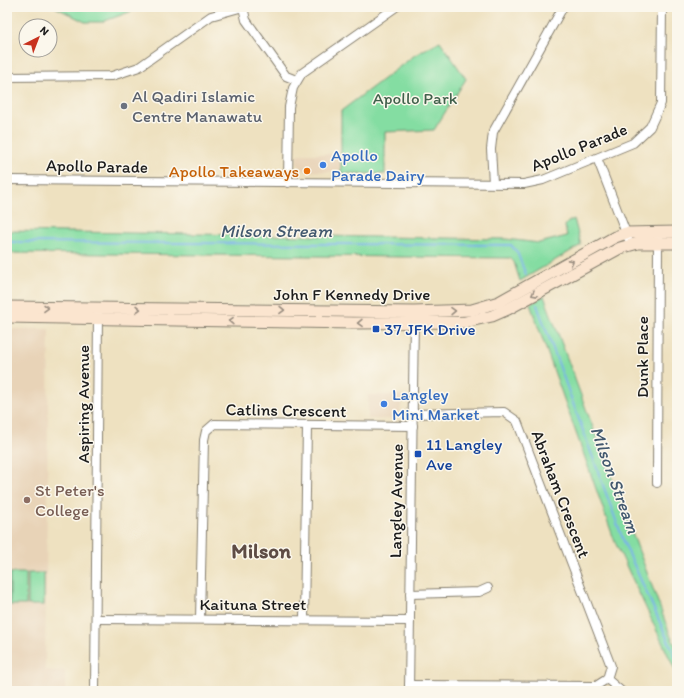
<svg xmlns="http://www.w3.org/2000/svg" width="684" height="698" font-family="Itim,sans-serif">
	<style>
		.built { fill: #e8d3b7 }
		.green { fill: #84dda2; stroke: #507c5f }
		.lines { fill: none; stroke-linecap: round; stroke-linejoin: round }
		.stream { stroke: #7ab2e9; stroke-width: 2 }
		.minor-casing { stroke: #857e6e; stroke-width: 10 }
		.secondary-casing { stroke: #857e6e; stroke-width: 13 }
		.minor { stroke: #fff; stroke-width: 8 }
		.secondary { stroke: #fbe5cf; stroke-width: 11 }
		.oneway { stroke: #978b7e }
		.worship-dot { fill: #6b7280; stroke: #fbf7ec; stroke-width: 1.5 }
		.shop-dot { fill: #3f7fe0; stroke: #fbf7ec; stroke-width: 1.5 }
		.food-dot { fill: #e8710a; stroke: #fbf7ec; stroke-width: 1.5 }
		.transit-dot { fill: #1a4fb4; stroke: #fbf7ec; stroke-width: 1.5 }
		.education-dot { fill: #8d6e63; stroke: #fbf7ec; stroke-width: 1.5 }
		.labels { text-anchor: middle; stroke-width: 3; stroke-linejoin: round; paint-order: stroke }
		.worship-label { font-size: 17px; fill: #5b616d; stroke: #fbf7ec; text-anchor: start }
		.park-label { font-size: 17px; fill: #40604b; stroke: #fbf7ec }
		.street-label { font-size: 17px; fill: #1c1c1c; stroke: #fbf7ec }
		.shop-label { font-size: 17px; fill: #366cbe; stroke: #fbf7ec; text-anchor: start }
		.food-label { font-size: 17px; fill: #c56008; stroke: #fbf7ec; text-anchor: end }
		.transit-label { font-size: 17px; fill: #164399; stroke: #fbf7ec; text-anchor: start }
		.education-label { font-size: 17px; fill: #785e54; stroke: #fbf7ec; text-anchor: start }
		.water-label { font-size: 18px; font-style: italic; fill: #42586e; stroke: #fbf7ec }
		.district-label { font-size: 21px; font-weight: bold; fill: #5e4c45; stroke: #fbf7ec }
	</style>
	<rect width="100%" height="100%" fill="#fbf7ec"/>
	<filter id="ink" filterUnits="userSpaceOnUse"><feTurbulence type="fractalNoise" baseFrequency=".025" numOctaves="2"/><feDisplacementMap in="SourceGraphic" scale="8" xChannelSelector="R" yChannelSelector="G"/><feConvolveMatrix kernelMatrix="1 2 1 2 8 2 1 2 1" color-interpolation-filters="sRGB"/></filter>
	<filter id="wash" filterUnits="userSpaceOnUse"><feTurbulence type="fractalNoise" baseFrequency=".012" numOctaves="4" result="noise"/><feDisplacementMap in="SourceGraphic" scale="16" xChannelSelector="R" yChannelSelector="G"/><feGaussianBlur stdDeviation="0.9" result="paint"/><feColorMatrix in="noise" values="0 0 0 0 0 0 0 0 0 0 0 0 0 0 0 0 0 1.4 0 .05"/><feComposite in="paint" operator="in"/></filter>
	<g filter="url(#wash)">
		<rect width="100%" height="100%" fill="#eee1c0"/>
		<g class="built">
			<polygon points="300,154 341,154 340,172 305,171 297,164 297,156"/>
			<polygon points="7,329 49,329 45,670 65,671 65,691 7,691"/>
			<polygon points="368,395 402,395 400,414 396,419 368,419"/>
		</g>
		<g class="green">
			<polygon points="55,7 143,7 102,22 85,22"/>
			<polygon points="440,41 466,79 434,130 385,132 385,174 341,173 341,111 415,55"/>
			<polygon points="574,219 581,245 520,281 514,262 510,258 7,253 7,231 506,239 539,243 567,236 565,226 568,222"/>
			<polygon points="544,296 671,637 677,648 677,674 615,542 530,304"/>
			<rect x="7" y="573" width="2" height="32"/>
			<rect x="10" y="573" width="16" height="32"/>
			<rect x="28" y="573" width="16" height="32"/>
		</g>
		<g class="lines">
			<g class="stream">
				<polyline points="7,242 511,245 517,252 526,275"/>
				<polyline points="537,305 625,545 677,660"/>
			</g>
		</g>
	</g>
	<g filter="url(#ink)">
		<g class="lines">
			<defs>
				<g id="minor">
					<polyline points="243,7 246,20 286,76 296,80"/>
					<polyline points="7,77 112,76 139,67 211,16 243,7"/>
					<polyline points="597,158 628,238"/>
					<polyline points="7,180 524,184 543,180 633,143 650,127 661,103 662,7"/>
					<polyline points="288,183 289,107 293,88 302,73 396,7"/>
					<polyline points="493,183 491,149 493,132 563,7"/>
					<polyline points="657,483 658,238"/>
					<polyline points="410,594 479,592 488,588"/>
					<polyline points="96,619 410,621"/>
					<polyline points="200,619 204,440 206,431 214,424 413,426"/>
					<polyline points="304,620 307,426"/>
					<polyline points="607,679 621,691"/>
					<polyline points="409,685 596,686 607,679 611,666 517,421 504,412 412,414"/>
					<polyline points="409,690 414,318"/>
					<polyline points="95,691 98,314"/>
				</g>
				<g id="secondary">
					<polyline points="7,307 414,312 472,310 499,302 615,237 626,233 677,232"/>
					<polyline points="7,317 354,323 465,322 492,316 508,309 620,248 638,243 677,243"/>
				</g>
			</defs>
			<use href="#minor" class="minor-casing"/>
			<use href="#secondary" class="secondary-casing"/>
			<use href="#minor" class="minor"/>
			<use href="#secondary" class="secondary"/>
		</g>
		<defs><path id="oneway-chevron" d="M-2-3.5L2.5 0L-2 3.5" fill="none" stroke-width="1.6" stroke-linecap="round" stroke-linejoin="round"/></defs>
		<g class="oneway">
			<use href="#oneway-chevron" transform="translate(571 262) rotate(-29)"/>
			<use href="#oneway-chevron" transform="translate(534 294) rotate(151)"/>
			<use href="#oneway-chevron" transform="translate(46 308) rotate(1)"/>
			<use href="#oneway-chevron" transform="translate(138 309) rotate(1)"/>
			<use href="#oneway-chevron" transform="translate(282 310) rotate(1)"/>
			<use href="#oneway-chevron" transform="translate(453 311) rotate(-1)"/>
			<use href="#oneway-chevron" transform="translate(231 321) rotate(-179)"/>
			<use href="#oneway-chevron" transform="translate(360 323) rotate(179)"/>
		</g>
	</g>
	<circle class="worship-dot" cx="124" cy="106" r="4"/>
	<g class="shop-dot">
		<circle cx="323" cy="165" r="4"/>
		<circle cx="384" cy="404" r="4"/>
	</g>
	<circle class="food-dot" cx="307" cy="171" r="4"/>
	<g class="transit-dot">
		<rect x="372" y="325" width="8" height="8" rx="2"/>
		<rect x="414" y="450" width="8" height="8" rx="2"/>
	</g>
	<circle class="education-dot" cx="27" cy="500" r="4"/>
	<g class="labels">
		<g class="worship-label">
			<text x="132" y="102">Al Qadiri Islamic<tspan x="132" dy="20">Centre Manawatu</tspan></text>
		</g>
		<g class="park-label">
			<text x="415" y="104">Apollo Park</text>
		</g>
		<g class="street-label">
			<text transform="translate(579 147) rotate(-22)" y="6">Apollo Parade</text>
			<text transform="translate(97 166) rotate(1)" y="6">Apollo Parade</text>
			<text x="352" y="300">John F Kennedy Drive</text>
			<text transform="translate(642 357) rotate(-90)" y="6">Dunk Place</text>
			<text transform="translate(83 404) rotate(-90)" y="6">Aspiring Avenue</text>
			<text transform="translate(286 410) rotate(1)" y="6">Catlins Crescent</text>
			<text transform="translate(561 494) rotate(69)" y="6">Abraham Crescent</text>
			<text transform="translate(396 501) rotate(-89)" y="6">Langley Avenue</text>
			<text x="253" y="610">Kaituna Street</text>
		</g>
		<g class="shop-label">
			<text x="331" y="161">Apollo<tspan x="331" dy="20">Parade Dairy</tspan></text>
			<text x="392" y="400">Langley<tspan x="392" dy="20">Mini Market</tspan></text>
		</g>
		<g class="food-label">
			<text x="299" y="177">Apollo Takeaways</text>
		</g>
		<g class="transit-label">
			<text x="384" y="335">37 JFK Drive</text>
			<text x="426" y="450">11 Langley<tspan x="426" dy="20">Ave</tspan></text>
		</g>
		<g class="education-label">
			<text x="35" y="496">St Peter's<tspan x="35" dy="20">College</tspan></text>
		</g>
		<g class="water-label">
			<text x="276" y="237">Milson Stream</text>
			<text transform="translate(615 480) rotate(70)" y="6">Milson Stream</text>
		</g>
		<g class="district-label">
			<text x="261" y="558">Milson</text>
		</g>
	</g>
	<rect width="684" height="698" fill="none" stroke="#fbf7ec" stroke-width="24"/>
	<g transform="translate(38 38) rotate(42)"><circle r="19" fill="#fbf7ec" stroke="#a29f99"/>
	<path d="M0-3L7 15L0 10L-7 15Z" fill="#c8321e"/>
	<text y="-6" font-size="11" font-weight="bold" text-anchor="middle" fill="#1c1c1c">N</text>
	</g>
</svg>
